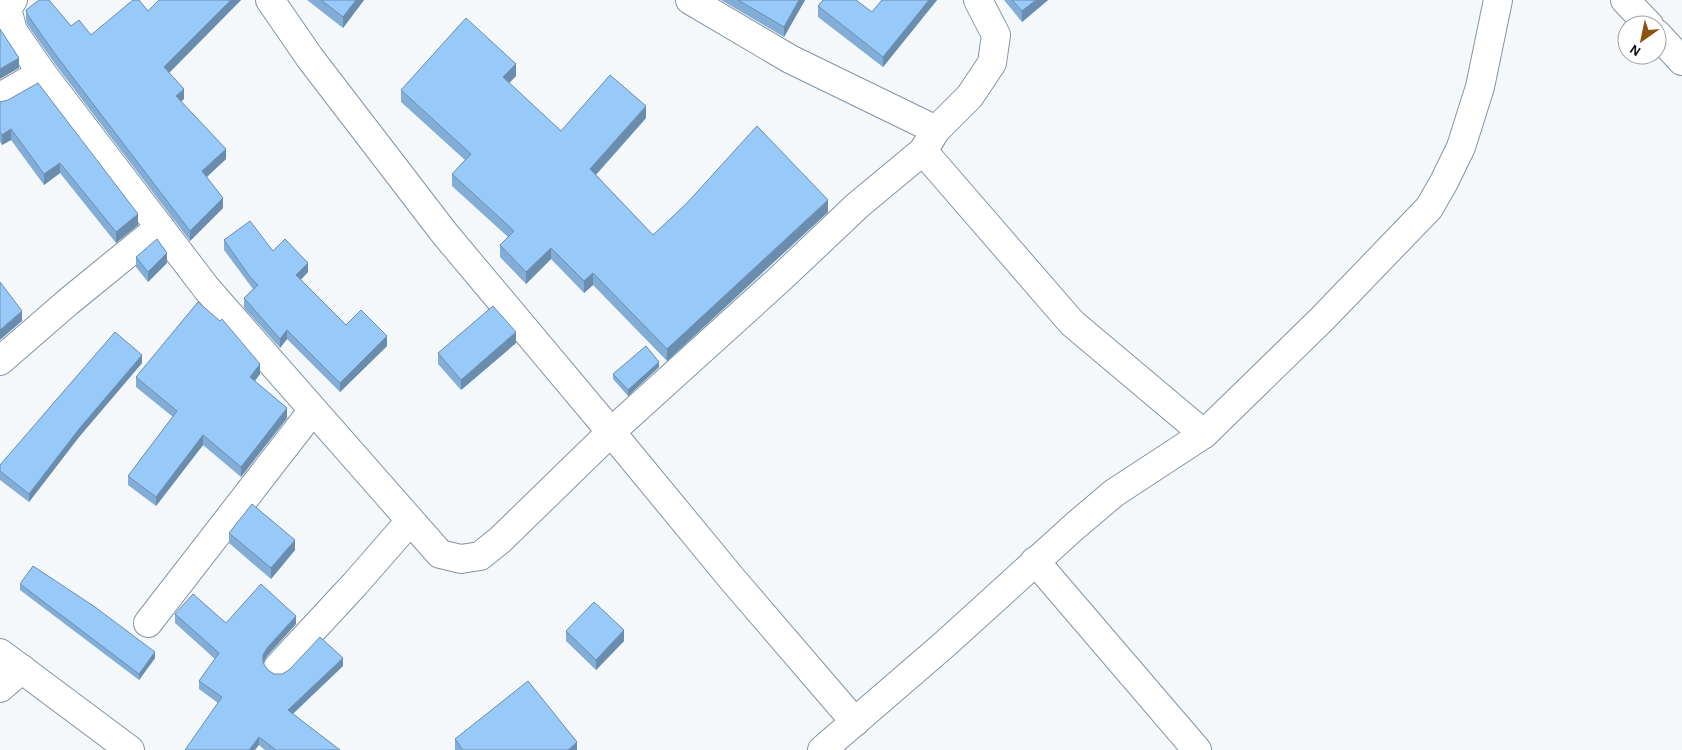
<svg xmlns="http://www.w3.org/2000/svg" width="1682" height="750" font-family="'Alegreya Sans',sans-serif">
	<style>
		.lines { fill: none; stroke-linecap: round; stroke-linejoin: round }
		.minor-casing { stroke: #8494a4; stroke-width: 30 }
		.minor { stroke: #fff; stroke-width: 28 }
		.wall { fill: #82add6 }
		.shaded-wall { fill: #6a8dae }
		.building { fill: #97c9f9; stroke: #6a8dae }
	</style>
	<rect width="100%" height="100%" fill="#f4f8fb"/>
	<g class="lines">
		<defs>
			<g id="minor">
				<polyline points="13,0 7,9 13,31 42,73 207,289 440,554 461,559 480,556 500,540 611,432 782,277 858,205 923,151 936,130 970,96 992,63 996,35 978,0"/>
				<polyline points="270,0 310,58 445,234 611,432 733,580 855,722"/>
				<polyline points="690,0 790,59 936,130"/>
				<polyline points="1625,0 1649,25"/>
				<polyline points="1657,34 1682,61"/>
				<polyline points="0,97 42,73"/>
				<polyline points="923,151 1072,323 1204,434"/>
				<polyline points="0,361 68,302 160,227"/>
				<polyline points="1035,561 1197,750"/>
				<polyline points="148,623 313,410"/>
				<polyline points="0,653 130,750"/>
				<polyline points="278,667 355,584 410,521"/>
				<polyline points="0,688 22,669"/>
				<polyline points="822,750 945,644 1075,526 1114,493 1204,434 1322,319 1429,208 1444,182 1461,147 1480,87 1498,0"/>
			</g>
		</defs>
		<use href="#minor" class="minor-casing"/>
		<use href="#minor" class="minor"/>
	</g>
	<g class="wall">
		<polygon points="159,0 241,0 169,73 184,99 181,101 226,159 207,177 223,208 190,241 55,64 27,24 26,20 26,10 71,26 91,35 148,11"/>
		<polygon points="307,0 364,0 343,28"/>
		<polygon points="721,0 805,0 784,37"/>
		<polygon points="882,0 937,0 883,67 818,17 818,6 872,12"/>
		<polygon points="1004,0 1048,0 1022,22"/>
		<polygon points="516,76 509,83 561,131 646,118 596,175 653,235 828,212 667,361 593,285 584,293 551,259 526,284 500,257 500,245 508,237 452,186 452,174 465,160 401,102 401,90"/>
		<polygon points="0,102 138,225 116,243 60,173 44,185 11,140 2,145 0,142"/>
		<polygon points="224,240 273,251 308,272 301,280 346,325 387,346 340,392 287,339 280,348 244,308 244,298 253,289 224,250"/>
		<polygon points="136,257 167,263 148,282 136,267"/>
		<polygon points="220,321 260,374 255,381 287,418 241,477 203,445 156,506 128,485 128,476 173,417 136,387 136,377"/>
		<polygon points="516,343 461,390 438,364 438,353"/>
		<polygon points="142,363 79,437 29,502 0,480 0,465"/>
		<polygon points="659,367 628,396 613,379 613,374"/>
		<polygon points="229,533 295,550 271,579 229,543"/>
		<polygon points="20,584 155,658 139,680 20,590"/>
		<polygon points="175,614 226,623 296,624 267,656 263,663 268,670 274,674 282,674 343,666 293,714 340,750 265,750 259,745 218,703 199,689 199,681 215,659 175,623"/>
		<polygon points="566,631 624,641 596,670 566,641"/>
		<polygon points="455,739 577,750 455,750"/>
	</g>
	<g class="shaded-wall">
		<polygon points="231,0 241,0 164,78 164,67"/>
		<polygon points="356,0 364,0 343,28 343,17"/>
		<polygon points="799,0 805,0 784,37 784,27"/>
		<polygon points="929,0 937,0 883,67 883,57"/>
		<polygon points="1036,0 1048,0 1022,22 1022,11"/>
		<polygon points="19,58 19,68 0,79 0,69"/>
		<polygon points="516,64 516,76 503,89 503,77"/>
		<polygon points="184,89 184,99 176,106 176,96"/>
		<polygon points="646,106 646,118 590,181 590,169"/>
		<polygon points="11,129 11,140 2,145 2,135"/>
		<polygon points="226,149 226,159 202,181 202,171"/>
		<polygon points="60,163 60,173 44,185 44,174"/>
		<polygon points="223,198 223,208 190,241 190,231"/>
		<polygon points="828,200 828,212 667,361 667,349"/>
		<polygon points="138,214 138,225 116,243 116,232"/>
		<polygon points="551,248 551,259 526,284 526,272"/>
		<polygon points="167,253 167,263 148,282 148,272"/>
		<polygon points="308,263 308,272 296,284 296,275"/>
		<polygon points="593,273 593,285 584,293 584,281"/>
		<polygon points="22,311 22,321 0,340 0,330"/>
		<polygon points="287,330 287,339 280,348 280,339"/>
		<polygon points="516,332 516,343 461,390 461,380"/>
		<polygon points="387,336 387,346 340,392 340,383"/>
		<polygon points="142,355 142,363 79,437 29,502 29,494 79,429"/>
		<polygon points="659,362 659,367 628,396 628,390"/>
		<polygon points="260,364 260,374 250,387 250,377"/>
		<polygon points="287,408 287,418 241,477 241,467"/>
		<polygon points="203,435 203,445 156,506 156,497"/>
		<polygon points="295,540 295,550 271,579 271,568"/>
		<polygon points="296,616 296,624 267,656 263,663 263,655 267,648"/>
		<polygon points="624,630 624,641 596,670 596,660"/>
		<polygon points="155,652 155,658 139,680 139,674"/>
		<polygon points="343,658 343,666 288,718 288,710"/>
		<polygon points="259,737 259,745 255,750 249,750"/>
		<polygon points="577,742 577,750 568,750"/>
	</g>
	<g class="building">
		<polygon points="39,0 49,0 71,26 79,20 91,35 133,0 139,0 148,11 159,0 231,0 164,67 184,89 176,96 226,149 202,171 223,198 190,231 55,54 27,14 26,10"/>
		<polygon points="321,0 356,0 343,17"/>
		<polygon points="738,0 799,0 784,27"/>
		<polygon points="823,0 856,0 872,12 882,0 929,0 883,57 818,6"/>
		<polygon points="1012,0 1036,0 1022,11"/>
		<polygon points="466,18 516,64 503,77 561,131 610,75 646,106 590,169 653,235 687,203 757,126 828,200 667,349 593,273 584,281 551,248 526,272 500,245 514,231 452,174 471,154 401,90"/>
		<polygon points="0,29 19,58 0,69"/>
		<polygon points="38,83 138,214 116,232 60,163 44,174 11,129 2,135 0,132 0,102 8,100"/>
		<polygon points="250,221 273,251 285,239 308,263 296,275 346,325 361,310 387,336 340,383 287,330 280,339 244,298 258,285 250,277 224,240"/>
		<polygon points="157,239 167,253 148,272 136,257"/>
		<polygon points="0,282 22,311 0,330"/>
		<polygon points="198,302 220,321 222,319 260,364 250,377 287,408 241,467 203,435 156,497 128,476 177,411 136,377"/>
		<polygon points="493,306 516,332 461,380 438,353"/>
		<polygon points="115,332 142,355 79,429 29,494 0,471 0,465"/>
		<polygon points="646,346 659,362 628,390 613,374"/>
		<polygon points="252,504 295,540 271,568 229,533"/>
		<polygon points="33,566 95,607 155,652 139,674 20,584"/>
		<polygon points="261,584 296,616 267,648 263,655 263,663 268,670 274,674 282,674 289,670 320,637 343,658 288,710 340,750 276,750 259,737 249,750 185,750 222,697 199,681 219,653 175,614 193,594 226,623"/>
		<polygon points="594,602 624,630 596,660 566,631"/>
		<polygon points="528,681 577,742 568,750 463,750 455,739"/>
	</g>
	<g transform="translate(1642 40) rotate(213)"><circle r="24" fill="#ffffff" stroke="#9fa1a4"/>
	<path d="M0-4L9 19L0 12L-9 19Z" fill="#8d5111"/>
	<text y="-8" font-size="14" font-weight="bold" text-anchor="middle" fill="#10151b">N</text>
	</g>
</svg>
